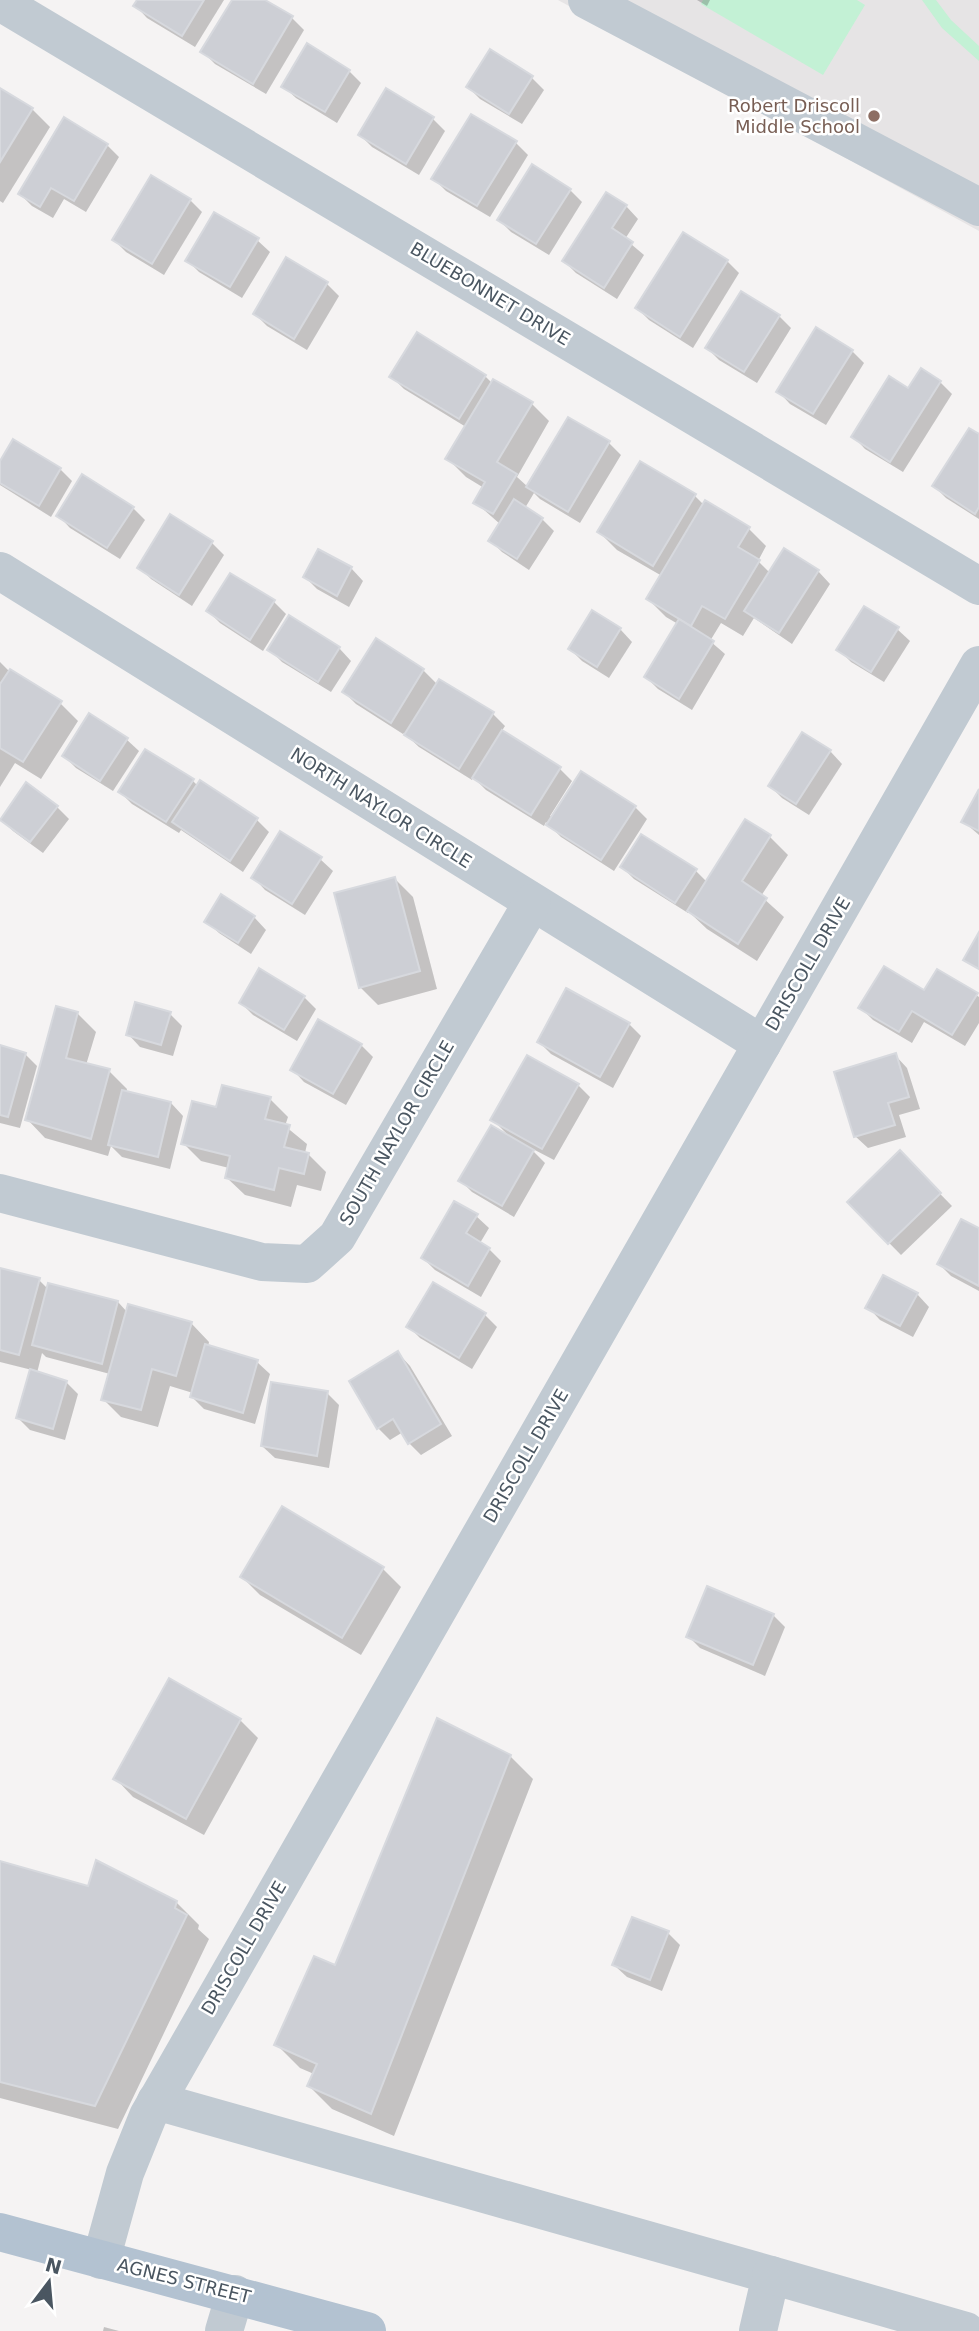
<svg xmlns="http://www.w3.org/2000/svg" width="979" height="2331" font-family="'DejaVu Sans',sans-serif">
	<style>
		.education { fill: #e6e4e5 }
		.green { fill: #c3f1d5 }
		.shadow { fill: #0003 }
		.building { fill: #cdcfd5; stroke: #d7d9de; stroke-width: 2 }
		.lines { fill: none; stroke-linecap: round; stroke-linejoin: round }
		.minor { stroke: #c1cad2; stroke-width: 38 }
		.major { stroke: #b3c2d1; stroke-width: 38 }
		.education-dot { fill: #8d6e63; stroke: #fff; stroke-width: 2.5 }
		.labels { text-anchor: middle; stroke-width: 5; stroke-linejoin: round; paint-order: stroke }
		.education-label { font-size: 18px; fill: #785e54; stroke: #fff; text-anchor: end }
		.street-label { font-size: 18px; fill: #4a5661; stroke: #fff }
	</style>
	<rect width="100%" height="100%" fill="#f5f3f3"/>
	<polygon class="education" points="558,0 979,0 979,231"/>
	<g class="green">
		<polygon points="703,0 857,0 865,5 823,75 701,4"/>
		<polygon points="922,0 936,0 951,20 979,46 979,61 942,28"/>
	</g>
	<g class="shadow">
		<polygon points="139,0 224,0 195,47 147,18 135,5"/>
		<polygon points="234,0 261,0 292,18 304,30 266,94 215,64 203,52"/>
		<polygon points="697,0 710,0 707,6"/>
		<polygon points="491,51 532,78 544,90 522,124 480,99 468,87"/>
		<polygon points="349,71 361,83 337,123 296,98 283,86"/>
		<polygon points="0,90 32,109 50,127 3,203 0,201"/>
		<polygon points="386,91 433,119 445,131 419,175 372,147 360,135"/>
		<polygon points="516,143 528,155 490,217 446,191 434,179"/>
		<polygon points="107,145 119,157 86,212 64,199 53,218 32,206 20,194"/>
		<polygon points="570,190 582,202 549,255 511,232 499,220"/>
		<polygon points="190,200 202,212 164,275 126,252 114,240"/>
		<polygon points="626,206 638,219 625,239 644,255 617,299 576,273 564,261"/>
		<polygon points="257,240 270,252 242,298 199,272 187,260"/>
		<polygon points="727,261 739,273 693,348 649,320 637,308"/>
		<polygon points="327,284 339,296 307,350 267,326 255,314"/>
		<polygon points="779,316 791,328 757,383 719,360 707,348"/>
		<polygon points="852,351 864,363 826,425 790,404 778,391"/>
		<polygon points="485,376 492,383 531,403 549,421 517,477 528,487 609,443 621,455 580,523 540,499 534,493 525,508 542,519 554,531 529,570 502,552 490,540 500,524 475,502 484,488 466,477 448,459 466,427 404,389 392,377"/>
		<polygon points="940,382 952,394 903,472 865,449 853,436 909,391"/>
		<polygon points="979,436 979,519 946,498 934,486"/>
		<polygon points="0,464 60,469 72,481 51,517 0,485"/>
		<polygon points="695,496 704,505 748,528 766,546 758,561 770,573 818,571 830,584 792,644 754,618 743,636 721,623 710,641 725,654 692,710 658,689 646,677 678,624 666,617 648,599 662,576 617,550 599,532"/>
		<polygon points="133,508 145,520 120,559 70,528 58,515"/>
		<polygon points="212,543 224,555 192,606 151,579 139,567"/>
		<polygon points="319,551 351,568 363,581 349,607 317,589 305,577"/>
		<polygon points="274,602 286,614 263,651 220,623 208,611"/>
		<polygon points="620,629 632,642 609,678 582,661 570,649"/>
		<polygon points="897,629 910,641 884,682 851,662 839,650"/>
		<polygon points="376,641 423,670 438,685 440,681 493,714 505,726 501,732 560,769 572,781 550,816 553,818 635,807 647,819 614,871 561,837 546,822 544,826 486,790 473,777 472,780 419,747 404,733 403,734 356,704 344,692"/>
		<polygon points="339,648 351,661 331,692 282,662 270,650"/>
		<polygon points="0,662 10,672 60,703 78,721 41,779 15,763 0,787"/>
		<polygon points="126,739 139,751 113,791 76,768 64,756"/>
		<polygon points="830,751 842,764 809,815 782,798 770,786"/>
		<polygon points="193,781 198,786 200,782 257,820 269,832 243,872 181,830 179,833 132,804 120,792"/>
		<polygon points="979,793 979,835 964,822"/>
		<polygon points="57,807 69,819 43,853 13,831 1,819"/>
		<polygon points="642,836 696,871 707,882 770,837 788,855 761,896 784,917 757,961 707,929 689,912 688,913 634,879 622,867"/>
		<polygon points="320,859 333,871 305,915 265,890 253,877"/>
		<polygon points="395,879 413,897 437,989 378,1005 360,987"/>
		<polygon points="222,897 254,917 266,930 251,954 219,933 206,921"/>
		<polygon points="925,992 976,995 979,997 979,1023 965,1046 924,1022 912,1043 873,1020 860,1007"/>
		<polygon points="304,997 316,1009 297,1041 253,1015 241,1003"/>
		<polygon points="78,1014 96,1032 86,1065 109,1071 127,1089 126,1093 171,1103 183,1116 170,1169 122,1157 111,1146 108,1156 45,1138 27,1119"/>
		<polygon points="170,1014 182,1026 173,1056 140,1047 128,1034"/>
		<polygon points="629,1024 641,1036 613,1088 551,1054 539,1042"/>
		<polygon points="361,1045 373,1057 346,1105 304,1082 292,1069"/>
		<polygon points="0,1047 25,1054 37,1066 20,1128 0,1123"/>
		<polygon points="895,1055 907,1068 920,1109 899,1115 906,1137 868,1148 855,1136"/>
		<polygon points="578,1085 590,1097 554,1160 529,1147 545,1163 514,1217 472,1192 460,1180 508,1135 492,1119"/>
		<polygon points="270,1099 288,1117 285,1126 307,1144 305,1153 308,1154 326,1172 321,1191 297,1185 291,1207 245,1195 226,1177 229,1168 201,1161 183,1143 217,1109"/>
		<polygon points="900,1153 952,1206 901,1255 849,1202"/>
		<polygon points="476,1216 489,1228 480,1243 489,1249 501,1261 481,1297 435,1270 423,1258"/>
		<polygon points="979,1230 979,1291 951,1276 939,1264"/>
		<polygon points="0,1269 39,1280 48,1289 118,1302 128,1313 191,1323 209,1342 208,1347 257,1362 270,1374 255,1424 204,1409 192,1397 193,1393 170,1386 158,1427 121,1417 103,1399 110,1374 46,1357 42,1353 37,1373 66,1382 78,1394 65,1440 30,1430 18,1418 32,1370 0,1362"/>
		<polygon points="917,1294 929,1307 913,1337 880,1320 868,1307"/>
		<polygon points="485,1315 497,1327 472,1369 420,1338 408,1326"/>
		<polygon points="398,1353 410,1366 452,1436 421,1455 409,1443 403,1432 390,1440 378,1428"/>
		<polygon points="327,1393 339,1405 329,1468 275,1458 262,1446"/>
		<polygon points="283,1509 383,1569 401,1587 361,1655 260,1595 242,1577"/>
		<polygon points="773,1615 785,1627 765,1676 700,1648 688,1636"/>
		<polygon points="240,1720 258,1738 204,1835 133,1797 116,1779"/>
		<polygon points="510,1756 533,1779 394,2136 332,2109 309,2086 314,2074 300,2068 277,2045 336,1967"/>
		<polygon points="0,1863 89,1888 176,1902 199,1925 198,1929 209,1939 118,2129 0,2098"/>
		<polygon points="633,1919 668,1933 680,1945 662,1991 627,1977 614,1965"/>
		<polygon points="104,2327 119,2331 103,2331"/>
	</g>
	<g class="building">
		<polygon points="137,0 204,0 182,36 133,6"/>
		<polygon points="232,0 265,0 293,16 253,84 200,52"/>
		<polygon points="307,43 350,70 325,112 281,87"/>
		<polygon points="490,49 533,76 509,114 466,87"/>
		<polygon points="0,88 33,108 0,162"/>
		<polygon points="386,88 434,117 406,164 358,135"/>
		<polygon points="471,114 517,141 477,206 431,179"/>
		<polygon points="64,117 108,144 74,201 51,188 40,207 18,194"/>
		<polygon points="532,164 571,189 536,244 497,220"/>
		<polygon points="151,175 191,199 152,264 112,240"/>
		<polygon points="606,192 627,205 612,228 633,242 604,288 562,261"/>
		<polygon points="214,212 259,238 230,287 185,261"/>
		<polygon points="683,232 728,260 680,337 635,308"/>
		<polygon points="286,257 328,282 294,339 253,314"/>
		<polygon points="741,291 780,315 744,372 705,348"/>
		<polygon points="816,327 853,350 813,414 776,392"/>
		<polygon points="417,332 486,375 459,419 389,377"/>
		<polygon points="921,368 941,381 890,462 851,437 889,376 908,388"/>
		<polygon points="493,379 533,402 497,462 517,474 493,514 473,503 485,482 445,459"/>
		<polygon points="568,417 610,441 568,512 526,487"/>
		<polygon points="969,428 979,434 979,507 975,514 932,486"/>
		<polygon points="13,439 61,468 39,506 0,483 0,461"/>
		<polygon points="640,461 696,494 653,566 597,532"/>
		<polygon points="82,474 134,507 107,548 56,516"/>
		<polygon points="514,499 543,518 517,559 488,541"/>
		<polygon points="705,500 750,527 738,547 760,560 725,619 702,606 691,626 646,599"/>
		<polygon points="170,514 213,541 179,595 137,568"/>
		<polygon points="784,548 819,570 779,633 744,611"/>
		<polygon points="318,549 352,567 337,596 303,577"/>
		<polygon points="230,573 275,600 250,640 206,611"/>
		<polygon points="864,606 899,627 871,672 836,650"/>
		<polygon points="592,610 621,628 597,667 568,649"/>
		<polygon points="289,615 340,647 318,682 267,650"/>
		<polygon points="679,619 714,641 679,699 644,677"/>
		<polygon points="376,638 424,669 391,723 342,692"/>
		<polygon points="10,669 62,701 23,762 0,748 0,684"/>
		<polygon points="439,679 494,712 459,769 404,735"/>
		<polygon points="89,713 128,738 100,781 62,756"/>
		<polygon points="502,730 561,767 531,815 472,778"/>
		<polygon points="802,732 831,750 796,804 768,786"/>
		<polygon points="145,749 194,779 166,822 118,792"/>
		<polygon points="581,771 636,806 601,860 546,825"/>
		<polygon points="200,780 258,818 230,861 172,822"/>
		<polygon points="26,782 58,806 30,842 0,820"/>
		<polygon points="979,789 979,831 961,822"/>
		<polygon points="745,819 771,835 742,881 767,898 738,944 687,911"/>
		<polygon points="280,831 322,857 292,904 251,878"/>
		<polygon points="641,834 697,869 675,903 620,867"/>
		<polygon points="395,877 420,971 359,988 334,893"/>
		<polygon points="221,894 255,916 238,943 204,922"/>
		<polygon points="979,932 979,969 963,960"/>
		<polygon points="884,966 924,990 937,969 978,993 952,1035 912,1011 899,1032 858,1008"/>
		<polygon points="259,968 305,996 284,1030 239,1003"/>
		<polygon points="566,988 630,1023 600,1077 537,1042"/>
		<polygon points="135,1002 171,1012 161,1045 126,1035"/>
		<polygon points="56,1006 78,1012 66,1058 110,1069 91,1139 25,1120"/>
		<polygon points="318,1019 362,1044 333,1094 290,1070"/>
		<polygon points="0,1045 26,1053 8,1117 0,1115"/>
		<polygon points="896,1053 909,1097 888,1103 895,1125 854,1137 834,1072"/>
		<polygon points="527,1055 579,1084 542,1149 490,1120"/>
		<polygon points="222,1085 271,1097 265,1119 290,1125 284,1147 309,1153 304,1174 279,1168 274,1190 225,1178 230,1156 181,1144 192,1101 216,1107"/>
		<polygon points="122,1090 171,1102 158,1157 108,1145"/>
		<polygon points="491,1125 534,1150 502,1206 458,1181"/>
		<polygon points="900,1150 941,1193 888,1244 847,1202"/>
		<polygon points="454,1201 478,1214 466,1233 490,1248 468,1286 421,1258"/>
		<polygon points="961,1219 979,1228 979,1286 937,1264"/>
		<polygon points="0,1268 40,1278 19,1355 0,1350"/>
		<polygon points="883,1275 918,1293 900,1326 865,1308"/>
		<polygon points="433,1282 486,1313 459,1358 406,1327"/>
		<polygon points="48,1283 118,1301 102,1364 32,1345"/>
		<polygon points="128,1304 192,1322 176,1376 152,1369 141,1410 101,1400"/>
		<polygon points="205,1344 258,1360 243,1413 190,1397"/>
		<polygon points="398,1351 441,1424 408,1444 393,1419 377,1429 349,1381"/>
		<polygon points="30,1369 67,1381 53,1429 16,1418"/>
		<polygon points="271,1382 328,1391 317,1456 261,1446"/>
		<polygon points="282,1506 384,1567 342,1638 240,1577"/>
		<polygon points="707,1586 774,1614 753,1665 686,1637"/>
		<polygon points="169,1678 241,1719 186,1819 113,1779"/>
		<polygon points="437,1718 511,1755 371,2114 307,2086 317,2064 274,2045 314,1956 335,1965"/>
		<polygon points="96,1860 177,1901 175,1908 187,1915 95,2106 0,2082 0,1861 88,1886"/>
		<polygon points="632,1917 669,1931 650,1980 612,1965"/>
	</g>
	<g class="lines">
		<g class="minor">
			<polyline points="587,0 979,207"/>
			<polyline points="0,2 979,586"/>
			<polyline points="0,571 762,1044"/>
			<polyline points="0,1193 262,1262 307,1264 337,1237 532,903"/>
			<polyline points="156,2101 771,2275 758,2331"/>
			<polyline points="101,2260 125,2173 148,2116 979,665"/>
			<polyline points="771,2275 966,2331"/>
			<polyline points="224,2331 235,2294"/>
		</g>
		<polyline class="major" points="0,2232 367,2331"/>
	</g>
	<circle class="education-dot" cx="874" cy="116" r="7"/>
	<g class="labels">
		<g class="education-label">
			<text x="860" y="112">Robert Driscoll<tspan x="860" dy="21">Middle School</tspan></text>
		</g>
		<g class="street-label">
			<text transform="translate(490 294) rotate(31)" y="6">BLUEBONNET DRIVE</text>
			<text transform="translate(381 808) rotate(32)" y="6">NORTH NAYLOR CIRCLE</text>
			<text transform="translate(808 964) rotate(-60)" y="6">DRISCOLL DRIVE</text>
			<text transform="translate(397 1133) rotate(-60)" y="6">SOUTH NAYLOR CIRCLE</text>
			<text transform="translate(526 1456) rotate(-60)" y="6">DRISCOLL DRIVE</text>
			<text transform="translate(244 1948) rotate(-60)" y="6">DRISCOLL DRIVE</text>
			<text transform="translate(184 2281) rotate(14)" y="6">AGNES STREET</text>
		</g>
	</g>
	<g transform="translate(49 2282) rotate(16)" stroke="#ffffff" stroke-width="5" paint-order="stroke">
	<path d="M0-5L12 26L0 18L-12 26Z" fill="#4a5661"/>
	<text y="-10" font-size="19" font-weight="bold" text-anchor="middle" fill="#4a5661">N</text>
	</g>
</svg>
